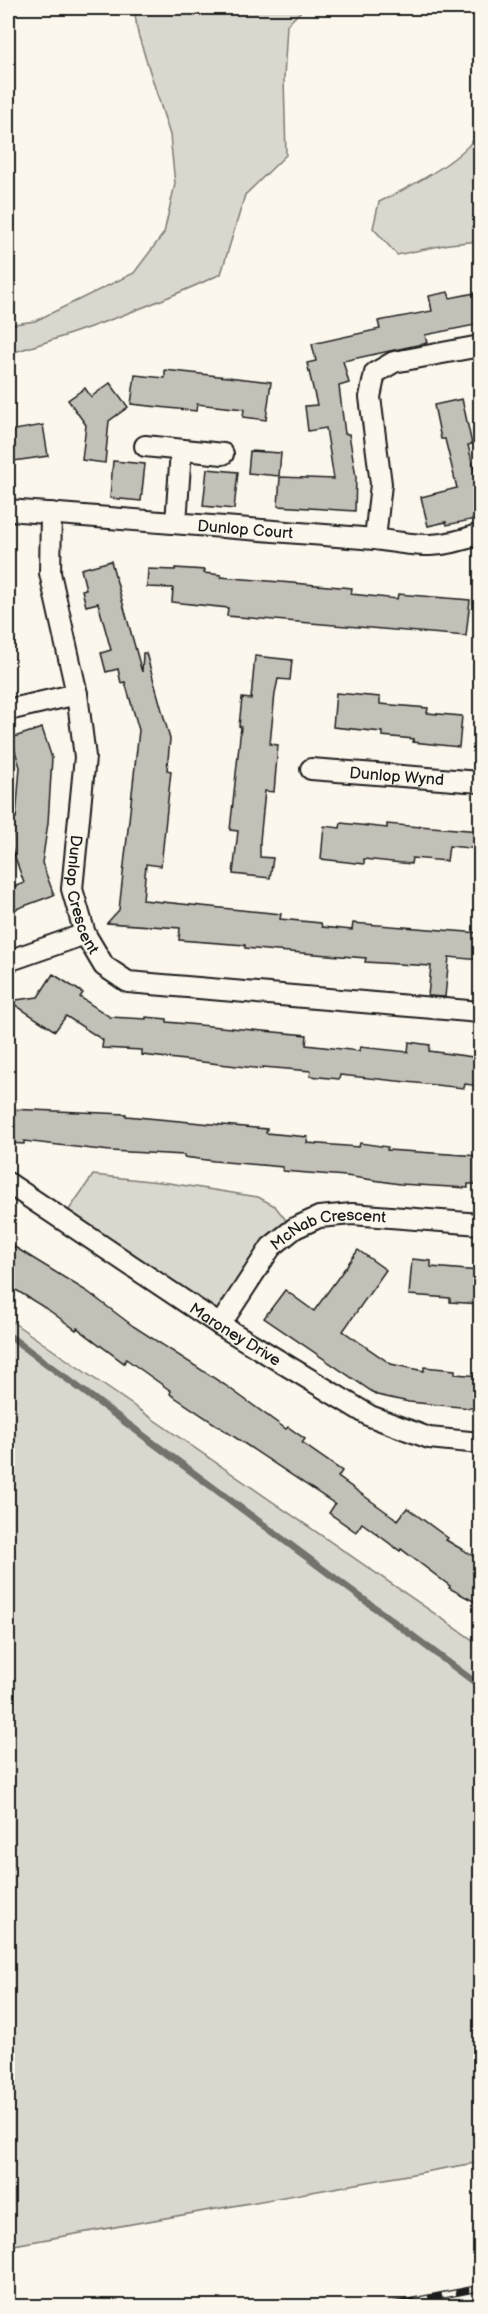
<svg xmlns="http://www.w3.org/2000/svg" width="488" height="2314" font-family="'Balsamiq Sans',sans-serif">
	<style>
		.green { fill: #dad7ce; stroke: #7b7a75; stroke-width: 1.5 }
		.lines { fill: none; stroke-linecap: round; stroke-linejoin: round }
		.stream { stroke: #74726e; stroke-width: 7 }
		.building { fill: #c3c0b8; stroke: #1c1c1c; stroke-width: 1.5 }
		.minor-casing { stroke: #1c1c1c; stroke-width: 24 }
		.minor { stroke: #fbf7ec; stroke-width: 20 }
		.rail-casing { stroke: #1c1c1c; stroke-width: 7 }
		.rail { stroke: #fbf7ec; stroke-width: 4.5; stroke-dasharray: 14; stroke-linecap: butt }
		.labels { text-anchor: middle; stroke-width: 5; stroke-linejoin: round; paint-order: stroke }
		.street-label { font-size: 16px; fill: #1c1c1c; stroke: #fbf7ec }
	</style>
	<rect width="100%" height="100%" fill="#fbf7ec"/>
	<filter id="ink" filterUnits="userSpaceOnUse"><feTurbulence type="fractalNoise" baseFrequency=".0167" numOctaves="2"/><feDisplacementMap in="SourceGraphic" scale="12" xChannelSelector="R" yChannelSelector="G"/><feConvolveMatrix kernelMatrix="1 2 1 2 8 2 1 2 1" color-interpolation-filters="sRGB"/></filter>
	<g filter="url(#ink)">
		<g class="green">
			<path d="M134,8h170l-17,17 -3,53 2,77 -41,40 -24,79c-69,32 -140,58 -213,80v-29l27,-4 99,-48 30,-40 11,-49 -5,-49 -32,-101z"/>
			<path d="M480,130v111l-31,3 -52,11 -24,-27 6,-26c29,-14 87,-43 101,-72z"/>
			<polygon points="93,1175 169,1183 258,1197 275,1206 292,1228 219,1321 64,1217"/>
			<polygon points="8,1319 480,1645 480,2162 8,2246"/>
		</g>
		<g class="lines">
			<polyline class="stream" points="8,1335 480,1686"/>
		</g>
		<g class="building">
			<polygon points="448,292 450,298 475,293 480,324 425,335 427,343 343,361 349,383 339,386 345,434 349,434 356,477 355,511 278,506 280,477 334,479 326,428 308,431 305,406 317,405 307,363 316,361 312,344 380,329 378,321 432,311 429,296"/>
			<polygon points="165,370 271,382 266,420 243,417 244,409 215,406 197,404 196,411 131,404 135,375 165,378"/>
			<polygon points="110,383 128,407 109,421 105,463 82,460 86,425 68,400 85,388 91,397"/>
			<polygon points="462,399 472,444 468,445 477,482 480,481 480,518 447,525 446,522 428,526 421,497 457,488 445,439 441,439 434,405"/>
			<polygon points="43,425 48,456 14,461 9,431"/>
			<polygon points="250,451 281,453 279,476 248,473"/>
			<polygon points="113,461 145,464 141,501 110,498"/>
			<polygon points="207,469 238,472 234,509 203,506"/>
			<polygon points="111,561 142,672 143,653 146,653 170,739 167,770 171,771 161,866 146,864 143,900 281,914 280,919 321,923 322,927 352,930 353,923 480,933 480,960 449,957 445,997 428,996 431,966 365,962 366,958 277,951 245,948 245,945 179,940 180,928 107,923 119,910 139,730 125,682 121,683 118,669 106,672 101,653 111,650 98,603 86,606 82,590 86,589 81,569"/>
			<polygon points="175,568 205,570 204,573 221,575 221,577 352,588 351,594 397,599 398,594 470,600 466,636 227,616 228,608 172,602 173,588 147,587 148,569 175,570"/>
			<polygon points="255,656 292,660 290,680 278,679 275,693 270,744 278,745 274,792 265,791 260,841 260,857 273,858 270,878 233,874 238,831 230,830 241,727 239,726 242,698 251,699"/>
			<polygon points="336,693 380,697 380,704 428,708 427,713 462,716 459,747 413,742 414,739 382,736 382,732 333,727"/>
			<polygon points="42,728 52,758 48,823 42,863 54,895 8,912 8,889 24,883 11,846 14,818 16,818 20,767 11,738"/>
			<polygon points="341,823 387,828 387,824 420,827 420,826 480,831 480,849 449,846 447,861 412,858 411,864 364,859 364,864 321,859 324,826 340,828"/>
			<polygon points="53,974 83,993 80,997 110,1017 146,1019 146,1017 167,1019 167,1022 307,1035 306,1045 359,1051 360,1047 408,1052 409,1042 430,1045 429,1051 480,1058 480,1086 465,1084 464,1088 340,1075 339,1079 310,1076 311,1071 263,1067 263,1069 142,1055 142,1050 102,1048 103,1040 66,1016 55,1031 9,1001 38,997"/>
			<polygon points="8,1109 126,1114 126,1116 267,1129 266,1133 308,1137 307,1143 359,1147 360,1143 388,1147 387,1150 480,1156 480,1184 468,1184 468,1188 400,1184 346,1176 283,1171 283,1167 214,1161 184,1157 184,1155 110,1151 24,1141 24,1144 8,1143"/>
			<polygon points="8,1243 88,1292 133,1326 225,1385 286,1429 288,1427 305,1439 302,1443 342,1471 338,1477 385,1511 398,1520 407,1508 448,1538 446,1540 480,1560 480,1591 475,1602 449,1588 450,1586 401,1549 400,1551 362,1523 356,1532 329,1513 335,1504 170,1394 171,1391 126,1359 124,1363 77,1328 76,1330 50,1311 8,1285"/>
			<polygon points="358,1250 386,1270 343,1331 391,1364 424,1371 424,1367 455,1370 455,1374 480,1376 480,1409 409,1402 377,1395 264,1318 285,1290 314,1311"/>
			<polygon points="412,1259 431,1261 431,1267 480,1271 480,1304 450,1302 450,1298 409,1295"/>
		</g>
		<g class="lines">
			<defs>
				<g id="minor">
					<polyline points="145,446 223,454"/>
					<path id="s1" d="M8,510l367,29c44,7 62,11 105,-5"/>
					<path id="s2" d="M51,513l-1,60 27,121 8,63 -13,132 13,45 19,32 24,16 352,30"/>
					<polyline points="176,523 181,450"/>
					<polyline points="375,539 381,484 370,397 375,373 394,362 480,346"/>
					<polyline points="8,710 77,694"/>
					<path id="s3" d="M311,769l169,13"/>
					<polyline points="8,961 85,934"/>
					<path id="s4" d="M8,1183l212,142 150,91 59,22 51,5"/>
					<path id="s5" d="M220,1325l51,-78 24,-19 24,-11 33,-3 128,10"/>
				</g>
			</defs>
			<use href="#minor" class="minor-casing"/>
			<use href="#minor" class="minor"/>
			<defs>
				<g id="rail">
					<polyline points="387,2306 480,2288"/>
					<polyline points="463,2306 480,2303"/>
				</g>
			</defs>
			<use href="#rail" class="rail-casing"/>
			<use href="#rail" class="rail"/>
		</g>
	</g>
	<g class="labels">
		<g class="street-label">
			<text dy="6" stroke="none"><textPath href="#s1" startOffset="238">Dunlop Court</textPath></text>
			<text dy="6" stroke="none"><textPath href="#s3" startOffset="86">Dunlop Wynd</textPath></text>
			<text dy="6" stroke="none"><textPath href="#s2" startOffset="387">Dunlop Crescent</textPath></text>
			<text dy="6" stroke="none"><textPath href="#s5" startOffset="156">McNab Crescent</textPath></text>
			<text dy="6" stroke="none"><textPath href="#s4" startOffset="273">Maroney Drive</textPath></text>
		</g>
	</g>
	<rect width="488" height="2314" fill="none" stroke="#fbf7ec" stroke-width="30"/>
	<rect x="15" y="15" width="458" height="2284" fill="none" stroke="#1c1c1c" stroke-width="2" filter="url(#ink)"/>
</svg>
